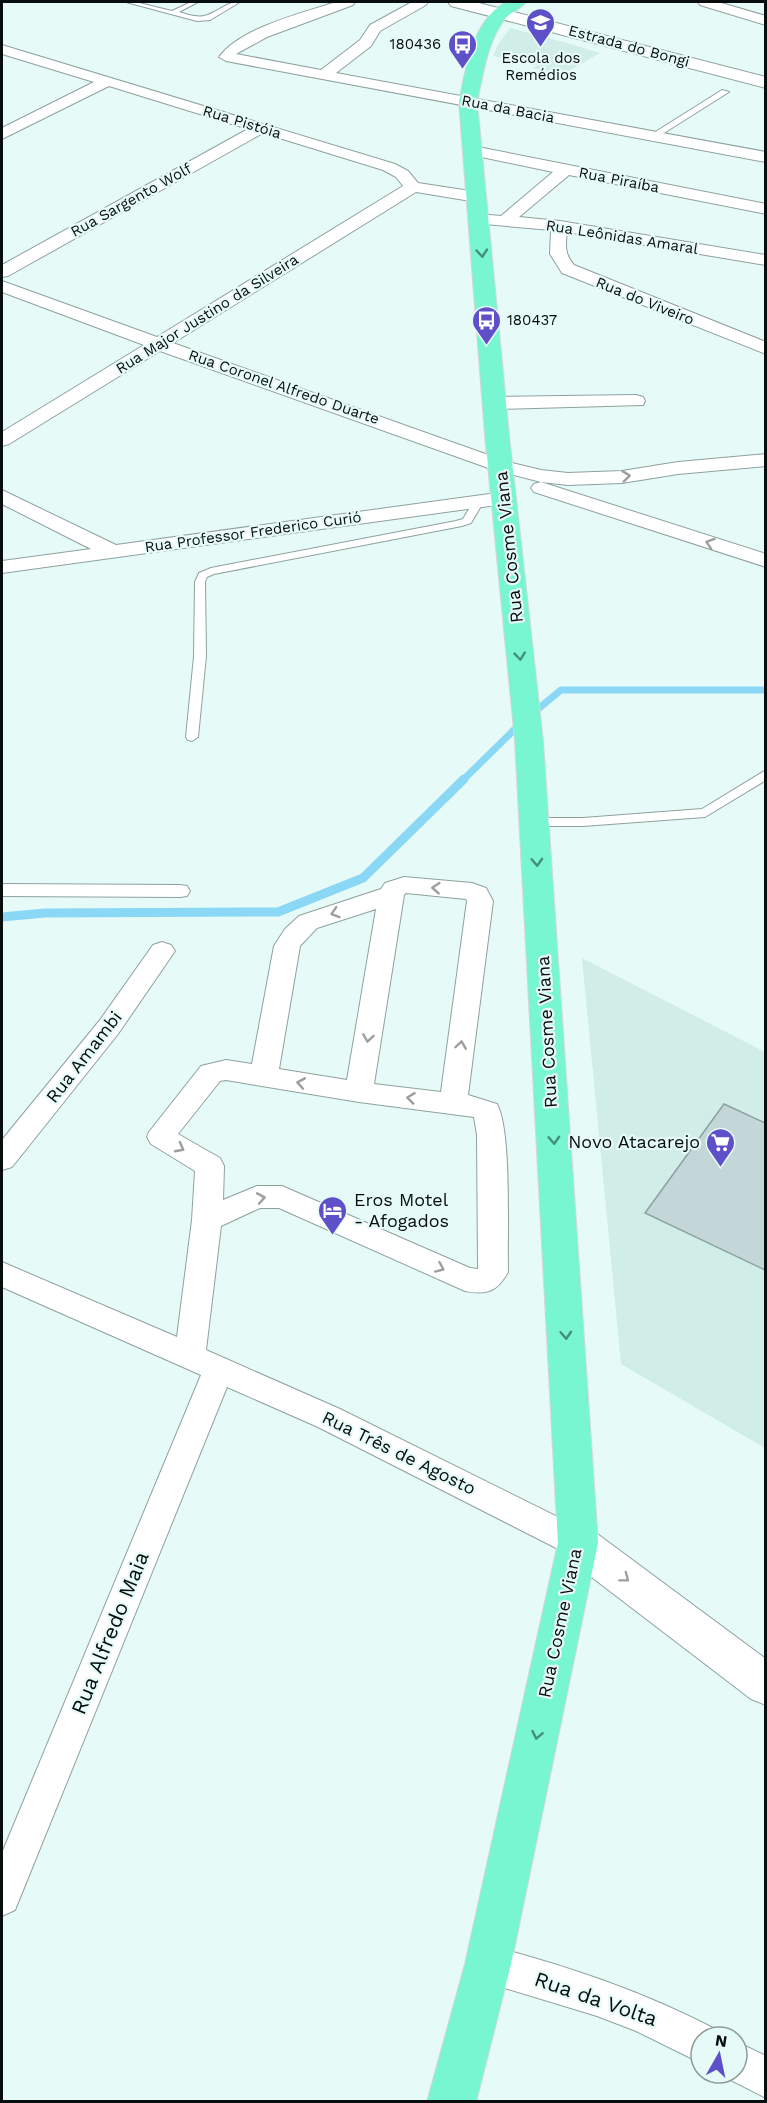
<svg xmlns="http://www.w3.org/2000/svg" width="767" height="2103" font-family="'Work Sans',sans-serif">
	<style>
		.built { fill: #d0ede8 }
		.lines { fill: none; stroke-linecap: round; stroke-linejoin: round }
		.stream-far1 { stroke: #8ad8f6; stroke-width: 7 }
		.stream { stroke: #8ad8f6; stroke-width: 9 }
		.building { fill: #c3d7d9; stroke: #8da0a2; stroke-width: 1.5 }
		.service-casing { stroke: #8ea19e; stroke-width: 2 }
		.pedestrian-casing { stroke: #8ea19e; stroke-width: 2 }
		.minor-casing { stroke: #8ea19e; stroke-width: 2 }
		.secondary-casing { stroke: #8ea19e; stroke-width: 2 }
		.primary-casing { stroke: #d7d8d8; stroke-width: 2 }
		.service { fill: #fff; fill-rule: evenodd }
		.pedestrian { fill: #fff; fill-rule: evenodd }
		.minor { fill: #fff; fill-rule: evenodd }
		.secondary { fill: #fff; fill-rule: evenodd }
		.primary { fill: #77f6d1; fill-rule: evenodd }
		.oneway { stroke: #458e79 }
		.oneway2 { stroke: #9c9f9e }
		.labels { text-anchor: middle; stroke-width: 4.5; stroke-linejoin: round; paint-order: stroke }
		.far-poi-label { font-size: 15px; fill: #080e0d; stroke: #e6fbf7; text-anchor: end }
		.far-street-label { font-size: 15px; fill: #080e0d; stroke: #e6fbf7 }
		.street-label { font-size: 18px; fill: #080e0d; stroke: #e6fbf7 }
		.poi-label { font-size: 18px; fill: #080e0d; stroke: #e6fbf7; text-anchor: end }
		.near-street-label { font-size: 21px; fill: #080e0d; stroke: #e6fbf7 }
	</style>
	<rect width="100%" height="100%" fill="#e6fbf7"/>
	<g class="built">
		<polygon points="510,28 567,43 600,53 560,76 533,68 537,65 493,56 498,45"/>
		<polygon points="582,958 765,1052 765,1448 621,1364"/>
	</g>
	<g class="lines">
		<polyline class="stream-far1" points="462,781 521,723 561,690 766,690"/>
		<polyline class="stream" points="2,917 45,913 278,912 363,878 464,779"/>
	</g>
	<polygon class="building" points="724,1104 765,1123 765,1270 645,1213"/>
	<g class="lines">
		<defs>
			<g id="service">
				<path d="M126,2h9l37,9 19,-9h7l-19,10c8,2 17,6 25,4 13,-3 23,-15 36,-14l-30,18 -13,1z"/>
				<polygon points="722,90 729,92 656,138 649,136"/>
				<polygon points="479,498 484,501 471,523 462,526 214,574 207,577 205,582 206,656 198,737 192,741 188,740 186,737 194,656 195,582 199,573 211,568 456,521 463,519 475,499"/>
				<polygon points="766,770 766,780 705,817 583,826 535,826 529,822 535,818 583,818 702,809"/>
			</g>
			<polygon id="pedestrian" points="2,884 180,885 187,886 190,891 187,896 180,897 2,896"/>
			<g id="minor">
				<path d="M336,2h19l-2,3 -86,32 -31,17 85,16 39,-30 10,-15 42,-23h16l-2,3 -46,26 -9,15 -35,27 430,79v10l-540,-101 -7,-4c21,-29 83,-44 117,-55z"/>
				<polygon points="698,2 718,2 766,16 766,25 700,5"/>
				<polygon points="2,45 395,164 408,171 418,183 477,192 485,197 477,202 416,192 173,343 508,462 541,470 568,473 622,471 678,462 766,454 766,466 678,474 622,483 568,485 541,482 494,470 160,351 9,444 2,446 2,432 144,345 2,292 2,281 157,337 403,186 396,177 383,170 263,133 8,276 2,277 2,265 248,129 109,86 2,139 2,128 94,82 2,54"/>
				<path d="M473,146l293,58v10l-197,-39 -50,42 41,4 206,34v10l-199,-33c-2,13 -2,23 7,33l192,77v12l-204,-81 -12,-19 1,-24 -78,-7 -2,-4 8,-5 22,2 52,-44 -86,-18 -2,-3 2,-3z"/>
				<polygon points="636,395 643,397 645,401 643,405 495,409 488,407 486,403 488,399 495,397"/>
				<polygon points="541,482 766,554 766,567 534,492 531,488 534,484"/>
				<polygon points="2,490 116,545 504,492 511,494 514,498 511,502 504,504 2,573 2,561 91,549 2,504"/>
				<path d="M404,877l68,6 14,5 7,13 -25,194 29,9c15,27 10,132 11,168 -11,20 -21,23 -43,19l-186,-83h-19l-39,18 -15,124 134,59 250,124 5,10 -5,10 -12,5 -12,-5 -248,-126 -91,-40 -212,523 -13,6v-63l199,-478 -199,-88v-25l175,75 15,-117 3,-49 -44,-27 -4,-7 2,-5 52,-66 25,-6 26,4 22,-118 11,-17 14,-13 82,-27 4,-6zM406,893l60,6 1,2 -26,191 -67,-8 30,-189zM376,909l-29,171 -68,-11 21,-123 17,-18zM226,1080l133,22 115,15 3,18 1,134 -8,-1 -188,-82h-25l-34,14 1,-34 -4,-8 -42,-24 42,-53z"/>
				<polygon points="162,942 171,945 175,951 118,1034 12,1167 2,1170 2,1140 100,1020 153,945"/>
				<path d="M488,1945c79,21 155,46 227,84l3,8h-17v26l-65,-32 -39,-15 -109,-33 -14,-5 -5,-14 5,-14z"/>
				<polygon points="737,2042 766,2056 766,2098 723,2076 722,2073 737,2073"/>
			</g>
			<g id="secondary">
				<polygon points="448,2 475,2 766,77 766,88 451,6"/>
				<polygon points="578,1525 592,1530 766,1659 766,1705 751,1699 564,1556 558,1543 564,1530"/>
			</g>
			<path id="primary" d="M506,2h20c-6,8 -16,10 -22,18 -17,23 -21,55 -27,82l32,333 34,306 55,802 -87,421 -35,138h-49l38,-138 93,-421 -43,-802 -30,-306 -26,-333c7,-34 13,-81 47,-100z"/>
		</defs>
		<use href="#service" class="service-casing"/>
		<use href="#pedestrian" class="pedestrian-casing"/>
		<use href="#minor" class="minor-casing"/>
		<use href="#secondary" class="secondary-casing"/>
		<use href="#primary" class="primary-casing"/>
		<use href="#service" class="service"/>
		<use href="#pedestrian" class="pedestrian"/>
		<use href="#minor" class="minor"/>
		<use href="#secondary" class="secondary"/>
		<use href="#primary" class="primary"/>
	</g>
	<defs><path id="oneway-chevron" d="M-2-3.5L2.5 0L-2 3.5" fill="none" stroke-width="1.6" stroke-linecap="round" stroke-linejoin="round" transform="scale(1.5)"/></defs>
	<g class="oneway">
		<use href="#oneway-chevron" transform="translate(482 253) rotate(85)"/>
		<use href="#oneway-chevron" transform="translate(520 656) rotate(84)"/>
		<use href="#oneway-chevron" transform="translate(537 862) rotate(87)"/>
		<use href="#oneway-chevron" transform="translate(554 1140) rotate(87)"/>
		<use href="#oneway-chevron" transform="translate(566 1335) rotate(87)"/>
		<use href="#oneway-chevron" transform="translate(537 1735) rotate(102)"/>
	</g>
	<g class="oneway2">
		<use href="#oneway-chevron" transform="translate(626 476) rotate(-7)"/>
		<use href="#oneway-chevron" transform="translate(710 543) rotate(-162)"/>
		<use href="#oneway-chevron" transform="translate(436 888) rotate(-176)"/>
		<use href="#oneway-chevron" transform="translate(335 913) rotate(162)"/>
		<use href="#oneway-chevron" transform="translate(368 1038) rotate(99)"/>
		<use href="#oneway-chevron" transform="translate(461 1045) rotate(-82)"/>
		<use href="#oneway-chevron" transform="translate(301 1083) rotate(-170)"/>
		<use href="#oneway-chevron" transform="translate(411 1098) rotate(-173)"/>
		<use href="#oneway-chevron" transform="translate(180 1148) rotate(28)"/>
		<use href="#oneway-chevron" transform="translate(261 1198) rotate(-10)"/>
		<use href="#oneway-chevron" transform="translate(440 1268) rotate(24)"/>
		<use href="#oneway-chevron" transform="translate(625 1578) rotate(37)"/>
	</g>
	<defs>
		<symbol id="school-pin" viewBox="-11 -11 22 30"><path d="M0 17L-7.5 6A9.5 9.5 0 1 1 7.5 6Z" fill="#5e50c9" stroke="#e6fbf7"/><path d="M0-5L7-2L0 1L-7-2ZM-4 1L0 2.5L4 1V4Q0 6-4 4Z" fill="#fff"/></symbol>
		<symbol id="bus-pin" viewBox="-11 -11 22 30"><path d="M0 17L-7.5 6A9.5 9.5 0 1 1 7.5 6Z" fill="#5e50c9" stroke="#e6fbf7"/><path d="M-5-6H5V4H4V6H2V4H-2V6H-4V4H-5ZM-3.5-4V0h7V-4ZM-3.5 1.2v1.5H-2V1.2ZM2 1.2v1.5H3.5V1.2Z" fill="#fff"/></symbol>
		<symbol id="supermarket-pin" viewBox="-11 -11 22 30"><path d="M0 17L-7.5 6A9.5 9.5 0 1 1 7.5 6Z" fill="#5e50c9" stroke="#e6fbf7"/><path d="M-6-5.5h2.5l.6 2H6L4.5 2H-2.5L-4.4-4H-6ZM-1.5 3.2a1.3 1.3 0 1 0 .1 0ZM3 3.2a1.3 1.3 0 1 0 .1 0Z" fill="#fff"/></symbol>
		<symbol id="hotel-pin" viewBox="-11 -11 22 30"><path d="M0 17L-7.5 6A9.5 9.5 0 1 1 7.5 6Z" fill="#5e50c9" stroke="#e6fbf7"/><path d="M-6-4.5h1.5V1H6V5H4.5V3h-9V5H-6ZM-4 0a1.8 1.8 0 1 1 3.6 0ZM.5 0V-2.5h3Q6-2.5 6 0Z" fill="#fff"/></symbol>
	</defs>
	<g fill-rule="evenodd">
		<use href="#school-pin" x="524" y="6" width="33" height="45"/>
		<use href="#bus-pin" x="446" y="28" width="33" height="45"/>
		<use href="#bus-pin" x="470" y="304" width="33" height="45"/>
		<use href="#supermarket-pin" x="704" y="1126" width="33" height="45"/>
		<use href="#hotel-pin" x="316" y="1194" width="33" height="45"/>
	</g>
	<g class="labels">
		<g class="far-poi-label">
			<text x="441" y="49">180436</text>
			<text x="541" y="63" text-anchor="middle">Escola dos<tspan x="541" dy="17">Remédios</tspan></text>
			<text x="507" y="325" text-anchor="start">180437</text>
		</g>
		<g class="far-street-label">
			<text transform="translate(629 46) rotate(15)" y="5">Estrada do Bongi</text>
			<text transform="translate(508 109) rotate(11)" y="5">Rua da Bacia</text>
			<text transform="translate(242 122) rotate(17)" y="5">Rua Pistóia</text>
			<text transform="translate(619 180) rotate(11)" y="5">Rua Piraíba</text>
			<text transform="translate(131 200) rotate(-29)" y="5">Rua Sargento Wolf</text>
			<text transform="translate(622 237) rotate(9)" y="5">Rua Leônidas Amaral</text>
			<text transform="translate(645 301) rotate(22)" y="5">Rua do Viveiro</text>
			<text transform="translate(207 314) rotate(-32)" y="5">Rua Major Justino da Silveira</text>
			<text transform="translate(284 387) rotate(19)" y="5">Rua Coronel Alfredo Duarte</text>
			<text transform="translate(253 532) rotate(-8)" y="5">Rua Professor Frederico Curió</text>
		</g>
		<g class="street-label">
			<text transform="translate(509 547) rotate(-96)" y="6">Rua Cosme Viana</text>
			<text transform="translate(547 1032) rotate(-93)" y="6">Rua Cosme Viana</text>
			<text transform="translate(84 1057) rotate(-52)" y="6">Rua Amambi</text>
			<text transform="translate(399 1453) rotate(26)" y="6">Rua Três de Agosto</text>
			<text transform="translate(560 1623) rotate(-78)" y="6">Rua Cosme Viana</text>
		</g>
		<g class="poi-label">
			<text x="700" y="1148">Novo Atacarejo</text>
			<text x="354" y="1206" text-anchor="start">Eros Motel<tspan x="354" dy="21">- Afogados</tspan></text>
		</g>
		<g class="near-street-label">
			<text transform="translate(110 1633) rotate(-68)" y="7">Rua Alfredo Maia</text>
			<text transform="translate(596 1999) rotate(19)" y="7">Rua da Volta</text>
		</g>
	</g>
	<rect width="767" height="2103" fill="none" stroke="#080e0d" stroke-width="6"/>
	<g transform="translate(719 2055) rotate(9)"><circle r="28" fill="#e6fbf7" stroke="#8d9c99" stroke-width="1.5"/>
	<path d="M0-4.5L10 22L0 15L-10 22Z" fill="#5e50c9"/>
	<text y="-9" font-size="16" font-weight="bold" text-anchor="middle" fill="#080e0d">N</text>
	</g>
</svg>
